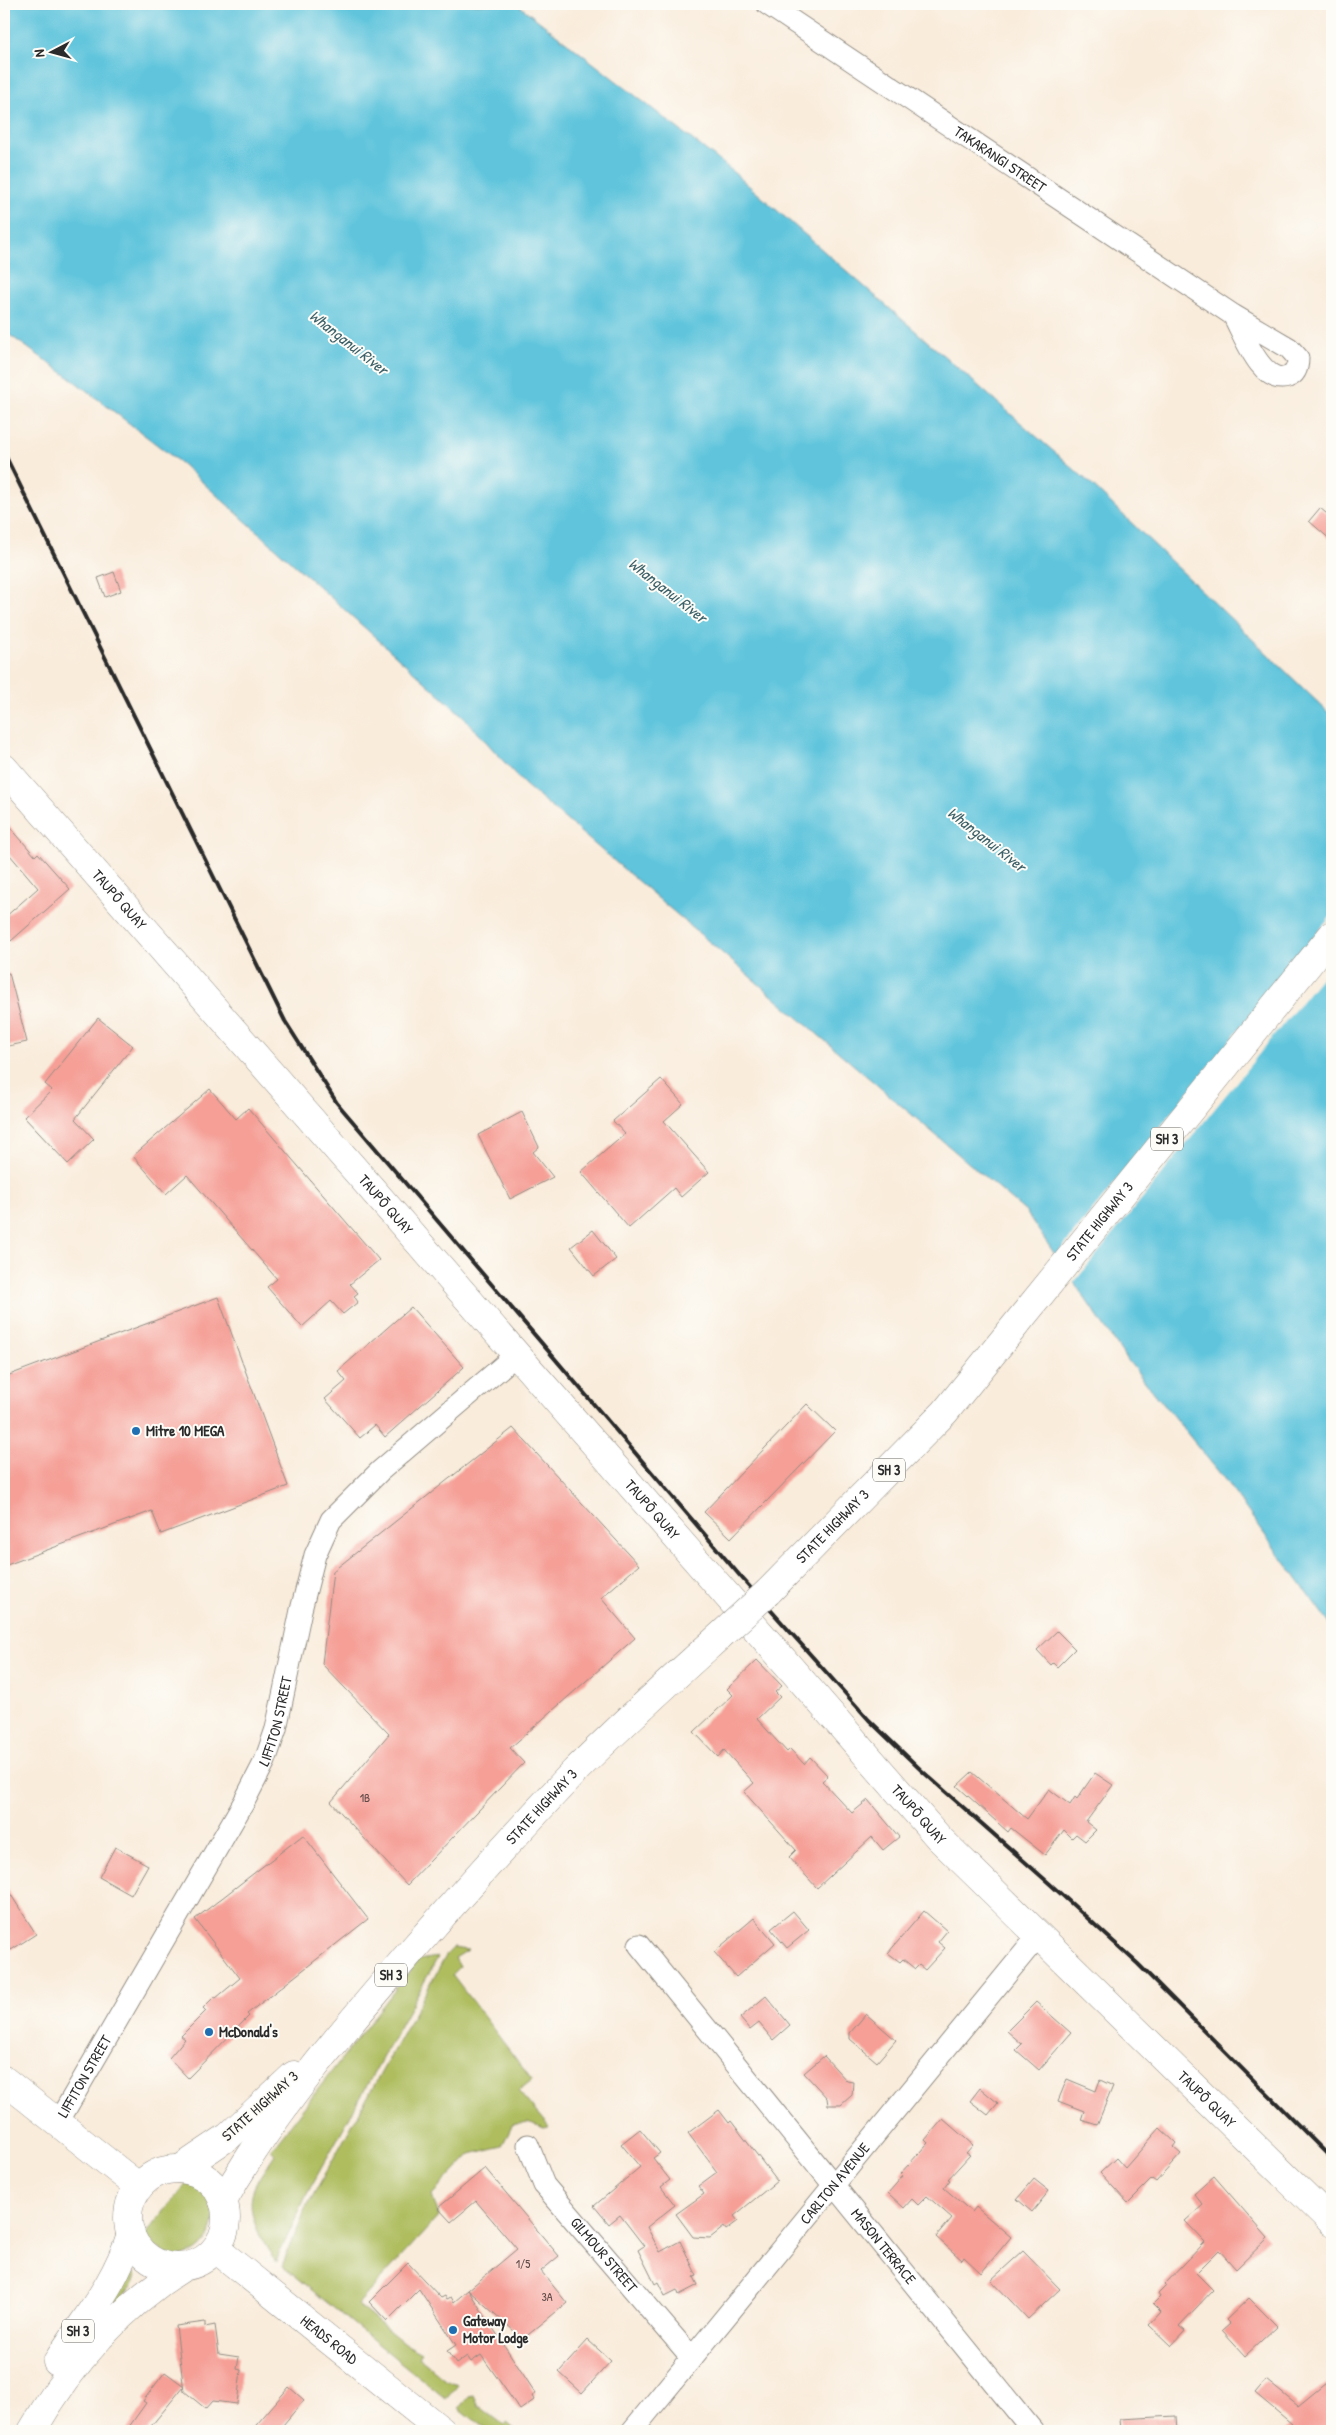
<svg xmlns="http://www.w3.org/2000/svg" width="1336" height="2435" font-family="'Patrick Hand',sans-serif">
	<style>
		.green { fill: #afbd5f; stroke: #6d7445 }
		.water { fill: #5ec4dc; stroke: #447884 }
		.pier { fill: #f9ecdb }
		.building { fill: #f59f96 }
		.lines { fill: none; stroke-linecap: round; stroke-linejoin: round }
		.street-casing { stroke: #928c83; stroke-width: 23 }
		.secondary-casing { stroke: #928c83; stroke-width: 29 }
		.highway-casing { stroke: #928c83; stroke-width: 29 }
		.street { stroke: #fff; stroke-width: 21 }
		.secondary { stroke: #fff; stroke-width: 28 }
		.highway { stroke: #fff; stroke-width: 28 }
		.rail { stroke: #2b2b2b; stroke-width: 4 }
		.highway-bridge-casing { stroke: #928c83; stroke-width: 29; stroke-linecap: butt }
		.highway-bridge { stroke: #fff; stroke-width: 28 }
		.poi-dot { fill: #1f6fb2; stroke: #fdfcf7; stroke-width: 2 }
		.labels { text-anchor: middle; stroke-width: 4; stroke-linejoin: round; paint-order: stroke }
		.number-label { font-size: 12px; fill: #5e4846 }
		.shield { fill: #fdfcf7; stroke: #6a6a68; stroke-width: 1 }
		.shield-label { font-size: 14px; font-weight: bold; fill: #2b2b2b }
		.street-label { font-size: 15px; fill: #2b2b2b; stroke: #fdfcf7 }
		.poi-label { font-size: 15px; font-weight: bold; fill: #2b2b2b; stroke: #fdfcf7; text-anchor: start }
		.water-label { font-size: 16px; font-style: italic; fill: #3d6169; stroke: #fdfcf7 }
	</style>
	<rect width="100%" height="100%" fill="#fdfcf7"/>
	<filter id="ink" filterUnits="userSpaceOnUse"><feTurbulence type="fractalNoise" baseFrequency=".02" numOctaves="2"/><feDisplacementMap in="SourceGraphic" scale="10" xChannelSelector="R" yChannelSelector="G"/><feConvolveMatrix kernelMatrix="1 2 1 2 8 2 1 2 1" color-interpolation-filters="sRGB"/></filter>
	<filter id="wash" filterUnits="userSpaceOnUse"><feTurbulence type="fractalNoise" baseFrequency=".0096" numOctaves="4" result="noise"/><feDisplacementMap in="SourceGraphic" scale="20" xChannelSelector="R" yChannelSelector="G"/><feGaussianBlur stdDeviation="1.12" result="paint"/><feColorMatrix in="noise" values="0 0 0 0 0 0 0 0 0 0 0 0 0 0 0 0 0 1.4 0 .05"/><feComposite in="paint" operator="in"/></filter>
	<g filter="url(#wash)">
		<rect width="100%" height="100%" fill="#f9ecdb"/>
		<g class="green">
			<polygon points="453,1948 468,1950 455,1958 460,1967 452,1975 532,2080 518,2091 549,2127 544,2128 528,2122 512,2125 502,2146 471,2154 432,2195 439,2216 357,2305 408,2346 421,2353 418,2357 445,2379 458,2385 446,2399 282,2266 306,2208 447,1954"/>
			<path d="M438,1957l-130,235 -32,69c-14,-18 -32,-50 -22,-73 5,-12 14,-23 21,-34l-4,-4 147,-190z"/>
			<path d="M186,2184c64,15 6,114 -42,52z"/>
			<polygon points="128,2270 136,2275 133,2285 105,2317"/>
			<polygon points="474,2395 479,2406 504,2425 506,2423 516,2431 488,2431 459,2408 469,2396"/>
		</g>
		<polygon class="water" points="4,4 517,4 725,165 1091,484 1332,716 1332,1627 1222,1476 1125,1357 1026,1212 524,784 462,715 182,464 69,377 4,331"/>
		<polygon class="pier" points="1332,915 1332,964 1072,1285 1054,1258"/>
		<g id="blocks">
			<g class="building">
				<polygon points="1320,508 1332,518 1332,541 1309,521"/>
				<polygon points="114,572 121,591 105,597 98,578"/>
				<polygon points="4,820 35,856 38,853 70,889 11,941 4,933 4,918 38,888 4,848"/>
				<polygon points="9,973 27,1042 4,1047 4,974"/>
				<polygon points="98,1018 133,1046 75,1119 94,1139 68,1164 24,1117 52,1090 45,1084"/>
				<polygon points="661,1079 683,1104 664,1121 709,1172 681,1197 674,1188 629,1228 581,1172 625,1134 613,1121"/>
				<polygon points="210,1089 236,1119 248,1108 379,1260 350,1284 358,1293 354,1296 358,1302 343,1314 331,1301 302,1327 267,1287 277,1279 187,1175 166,1194 133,1156"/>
				<polygon points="522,1112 539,1147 533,1152 553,1177 510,1199 478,1135"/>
				<polygon points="593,1230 616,1259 594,1276 571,1247"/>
				<polygon points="218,1297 288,1486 161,1534 152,1511 4,1566 4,1377"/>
				<polygon points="411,1307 464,1367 385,1437 375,1425 360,1438 325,1399 346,1381 338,1371"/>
				<polygon points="807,1404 835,1431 731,1538 704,1512"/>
				<polygon points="513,1428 639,1565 601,1598 635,1638 510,1748 524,1763 407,1885 331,1802 389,1734 322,1664 333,1571"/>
				<polygon points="1057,1631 1075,1649 1057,1667 1053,1663 1051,1665 1037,1650"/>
				<polygon points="757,1660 782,1686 775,1692 780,1697 757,1719 787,1752 790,1749 804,1764 810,1757 828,1776 822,1781 852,1813 868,1800 899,1837 883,1850 872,1837 817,1888 789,1857 796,1850 744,1792 754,1783 724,1750 718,1757 694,1732 733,1695 727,1689"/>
				<polygon points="972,1772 1027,1819 1049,1789 1070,1805 1075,1797 1077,1799 1095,1773 1113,1785 1086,1822 1096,1830 1085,1841 1076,1834 1072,1838 1064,1830 1045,1855 1011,1828 1008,1832 957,1786"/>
				<polygon points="303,1835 368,1919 247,2014 249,2016 188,2078 169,2058 185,2039 181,2036 206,2011 203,2008 214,1997 216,1998 240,1978 195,1919"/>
				<polygon points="115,1847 148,1865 131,1895 99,1877"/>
				<polygon points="4,1884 36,1934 11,1950 4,1938"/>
				<polygon points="793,1911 809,1930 787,1948 771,1929"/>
				<polygon points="924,1911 947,1931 938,1942 945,1948 925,1970 919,1965 915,1969 903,1959 900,1962 888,1953"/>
				<polygon points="754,1918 775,1943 736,1977 714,1952"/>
				<polygon points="766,1996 790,2025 773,2040 759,2023 750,2030 740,2018"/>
				<polygon points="1036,2002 1071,2033 1039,2070 1016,2050 1022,2044 1007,2031"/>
				<polygon points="866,2014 896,2040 877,2062 850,2039 850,2033"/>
				<polygon points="824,2056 847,2081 853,2082 852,2095 841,2105 828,2105 827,2098 804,2073"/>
				<polygon points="1067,2079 1096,2091 1100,2080 1113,2086 1097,2125 1081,2120 1084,2111 1058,2101"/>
				<polygon points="980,2088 998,2103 988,2115 970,2101"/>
				<polygon points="719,2110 729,2123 731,2121 777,2181 734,2216 738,2221 726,2230 724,2227 710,2238 693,2237 676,2214 704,2194 698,2186 717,2172 688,2133"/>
				<polygon points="943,2119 973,2145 966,2153 970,2155 948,2179 950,2180 944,2188 972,2212 976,2207 1011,2237 981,2273 964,2257 962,2260 936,2237 952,2218 927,2196 918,2205 912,2199 904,2208 888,2193 903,2176 900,2174 928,2143 925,2140"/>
				<polygon points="1160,2128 1176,2143 1173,2147 1181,2154 1156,2182 1152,2179 1128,2203 1100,2173 1116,2158 1125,2168"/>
				<polygon points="640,2129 660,2153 653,2158 670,2180 661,2187 675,2205 647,2227 660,2252 680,2241 697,2276 694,2277 698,2285 679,2295 677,2290 665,2296 658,2282 655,2284 638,2250 644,2246 620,2215 609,2224 594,2206 640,2167 621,2144"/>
				<polygon points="485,2168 559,2256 541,2271 567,2303 523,2339 468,2290 517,2249 476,2201 451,2222 438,2208"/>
				<polygon points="1214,2176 1268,2238 1236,2269 1219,2250 1196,2273 1213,2290 1179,2326 1185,2331 1171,2346 1149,2325 1161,2312 1153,2304 1160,2297 1158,2294 1166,2286 1164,2285 1205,2242 1185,2221 1203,2205 1194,2194"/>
				<polygon points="1034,2179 1049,2191 1032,2212 1017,2199"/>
				<polygon points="1023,2251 1060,2289 1028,2319 991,2280"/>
				<polygon points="408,2263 441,2298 445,2296 447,2299 451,2297 454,2302 468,2290 536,2394 532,2396 534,2400 520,2410 481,2355 471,2362 467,2356 456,2364 447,2351 456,2345 419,2289 387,2321 369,2302"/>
				<polygon points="1249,2298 1277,2326 1245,2356 1222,2331 1230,2324 1226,2320"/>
				<polygon points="205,2322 205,2327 215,2325 219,2354 239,2357 237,2369 241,2370 237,2404 213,2401 206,2409 184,2391 176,2326"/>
				<polygon points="588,2340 611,2361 582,2393 559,2372"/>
				<polygon points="165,2372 184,2386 147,2431 126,2431 146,2403 143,2401"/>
				<polygon points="1266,2380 1298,2406 1326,2383 1332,2391 1332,2431 1285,2431 1292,2424 1255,2393"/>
				<polygon points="289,2387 304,2400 278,2431 251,2431"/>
				<polygon points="1176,2416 1177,2431 1121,2431 1120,2419"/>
			</g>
		</g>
	</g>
	<g filter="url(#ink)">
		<use href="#blocks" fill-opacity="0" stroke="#928c83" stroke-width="1"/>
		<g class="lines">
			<defs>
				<g id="street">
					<path id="s1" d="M767,4l466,311 56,33 9,10c0,8 -2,16 -10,19 -26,9 -45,-44 -55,-62"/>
					<path id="s2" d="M639,1945l394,486"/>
					<path id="s3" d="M57,2124l187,-322 21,-41 11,-32 25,-119 14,-55 16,-35 49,-49 137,-117"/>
					<path id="s4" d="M528,2145l16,40 148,173"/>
					<path id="s5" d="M632,2431l406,-495"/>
				</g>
				<g id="secondary">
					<path id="s6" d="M4,768l935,1070 393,384"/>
					<polyline points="4,2080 139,2187"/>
					<path id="s7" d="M216,2249l226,182"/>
				</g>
				<g id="highway">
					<path id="s8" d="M768,1592l177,-180 387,-477"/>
					<circle cx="177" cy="2218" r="49"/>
					<polyline points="180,2169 229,2136 294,2075"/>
					<path id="s9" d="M223,2201c52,-92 122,-173 191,-253 52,-59 105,-118 159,-175 51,-51 105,-99 159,-148"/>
					<path d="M57,2362c29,-46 56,-73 74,-128"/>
					<path d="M32,2431c38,-66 85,-122 150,-163"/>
				</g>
			</defs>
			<use href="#street" class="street-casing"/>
			<use href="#secondary" class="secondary-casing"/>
			<use href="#highway" class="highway-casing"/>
			<use href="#street" class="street"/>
			<use href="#secondary" class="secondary"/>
			<use href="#highway" class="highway"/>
			<polyline class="rail" points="4,453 285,1021 337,1103 741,1577 869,1720 921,1770 1050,1884 1138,1964 1332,2159"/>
			<defs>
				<polyline id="highway-bridge" points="732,1625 768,1592"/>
			</defs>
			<use href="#highway-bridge" class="highway-bridge-casing"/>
			<use href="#highway-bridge" class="highway-bridge"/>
		</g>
	</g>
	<g class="poi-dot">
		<circle cx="136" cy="1431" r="5"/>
		<circle cx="209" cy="2032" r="5"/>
		<circle cx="453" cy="2330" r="5"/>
	</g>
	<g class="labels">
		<g class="number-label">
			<text x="365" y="1802">1B</text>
			<text x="523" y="2268">1/5</text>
			<text x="547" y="2301">3A</text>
		</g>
		<g class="shield">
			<rect x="1151" y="1127.5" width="32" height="23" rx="4"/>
			<rect x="873" y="1458.5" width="32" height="23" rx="4"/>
			<rect x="375" y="1963.5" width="32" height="23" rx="4"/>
			<rect x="62" y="2319.5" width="32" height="23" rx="4"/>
		</g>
		<g class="shield-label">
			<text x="1167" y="1144">SH 3</text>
			<text x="889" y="1475">SH 3</text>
			<text x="391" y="1980">SH 3</text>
			<text x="78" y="2336">SH 3</text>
		</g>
		<g class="street-label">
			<text dy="5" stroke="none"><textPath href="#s1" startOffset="280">TAKARANGI STREET</textPath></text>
			<text dy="5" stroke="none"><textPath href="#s6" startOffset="175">TAUPŌ QUAY</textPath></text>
			<text dy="5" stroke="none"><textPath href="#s6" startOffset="580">TAUPŌ QUAY</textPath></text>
			<text dy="5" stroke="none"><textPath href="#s8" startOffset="498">STATE HIGHWAY 3</textPath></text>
			<text dy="5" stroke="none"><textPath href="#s6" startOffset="985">TAUPŌ QUAY</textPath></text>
			<text dy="5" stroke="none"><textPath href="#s8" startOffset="92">STATE HIGHWAY 3</textPath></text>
			<text dy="5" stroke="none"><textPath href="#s3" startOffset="460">LIFFITON STREET</textPath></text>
			<text dy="5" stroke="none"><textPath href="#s9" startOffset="508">STATE HIGHWAY 3</textPath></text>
			<text dy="5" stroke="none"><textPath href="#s6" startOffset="1390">TAUPŌ QUAY</textPath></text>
			<text dy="5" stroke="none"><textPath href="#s3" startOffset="55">LIFFITON STREET</textPath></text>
			<text dy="5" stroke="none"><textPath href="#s6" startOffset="1795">TAUPŌ QUAY</textPath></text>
			<text transform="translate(260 2106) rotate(-42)" y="5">STATE HIGHWAY 3</text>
			<text dy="5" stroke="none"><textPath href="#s5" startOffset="320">CARLTON AVENUE</textPath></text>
			<text dy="5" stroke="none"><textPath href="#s2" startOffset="388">MASON TERRACE</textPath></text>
			<text dy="5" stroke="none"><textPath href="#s4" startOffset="135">GILMOUR STREET</textPath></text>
			<text dy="5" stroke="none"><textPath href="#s7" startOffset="145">HEADS ROAD</textPath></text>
		</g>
		<g class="poi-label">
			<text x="146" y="1436">Mitre 10 MEGA</text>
			<text x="219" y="2037">McDonald's</text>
			<text x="463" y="2326">Gateway<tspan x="463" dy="17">Motor Lodge</tspan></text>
		</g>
		<g class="water-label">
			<text transform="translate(349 342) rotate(38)" y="6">Whanganui River</text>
			<text transform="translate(668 590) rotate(38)" y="6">Whanganui River</text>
			<text transform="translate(987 839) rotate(38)" y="6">Whanganui River</text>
		</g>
	</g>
	<rect width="1336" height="2435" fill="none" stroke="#fdfcf7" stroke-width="20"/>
	<g transform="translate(52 52) rotate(264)" stroke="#fdfcf7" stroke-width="4" paint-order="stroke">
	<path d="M0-4L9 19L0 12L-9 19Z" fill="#2b2b2b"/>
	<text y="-8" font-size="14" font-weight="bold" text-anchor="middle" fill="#2b2b2b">N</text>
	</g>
</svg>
